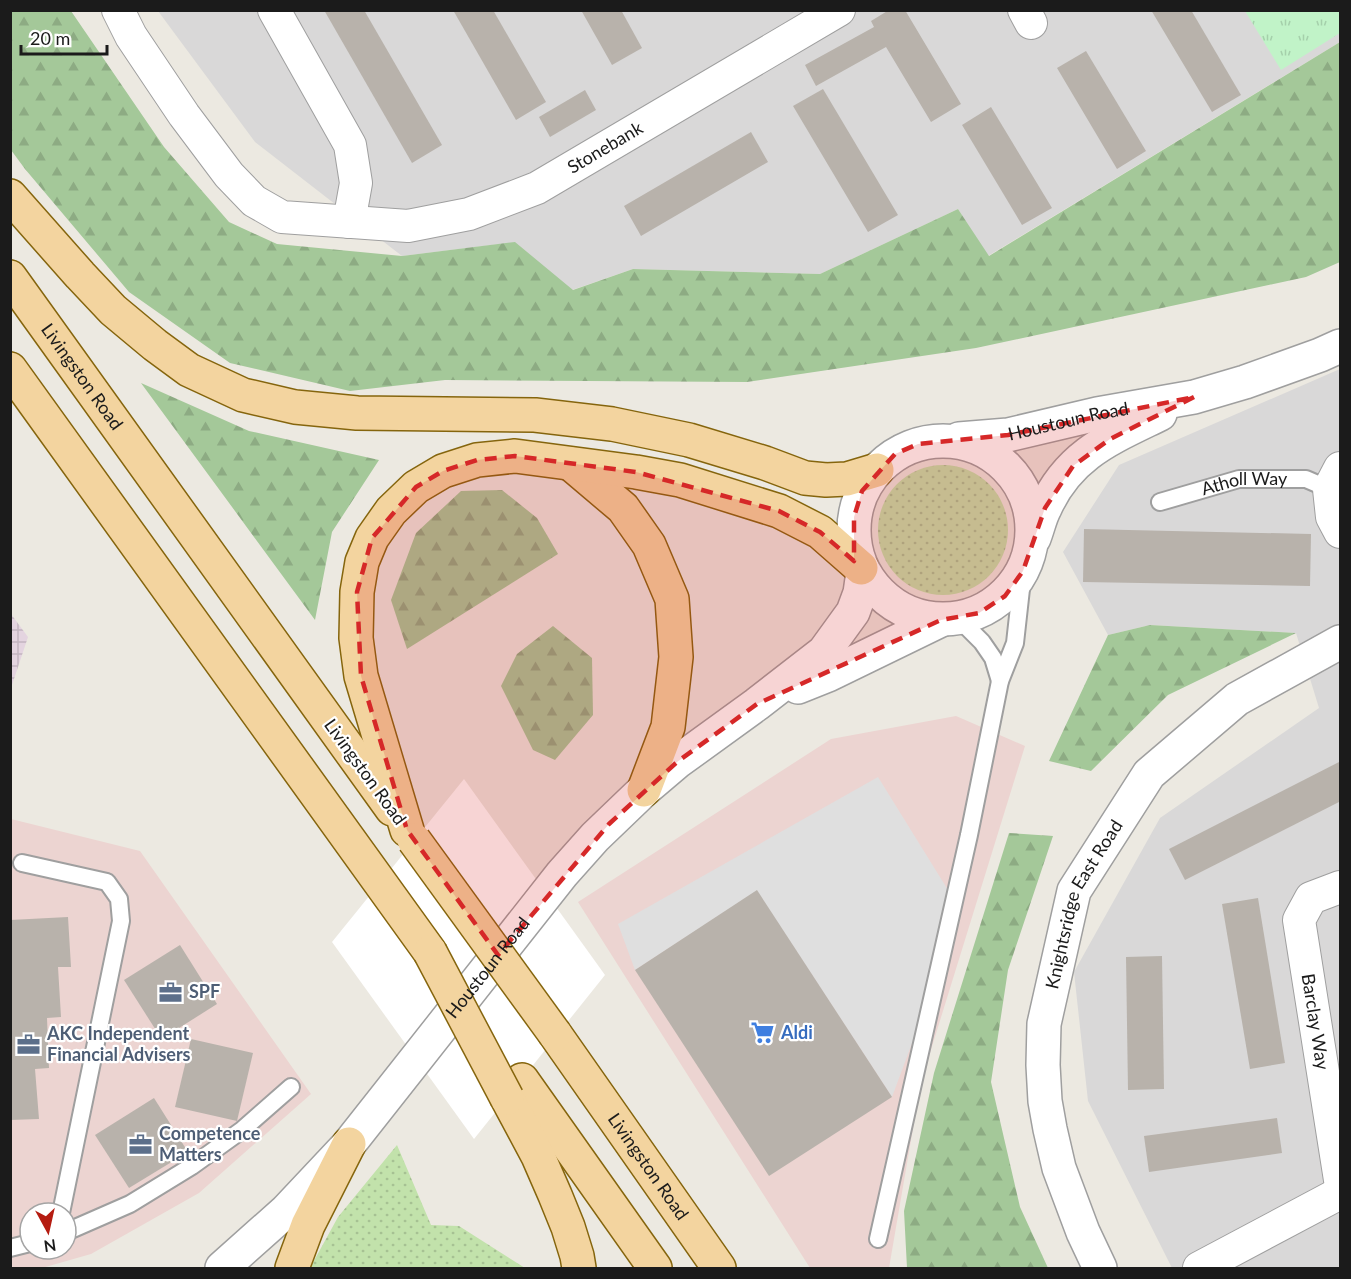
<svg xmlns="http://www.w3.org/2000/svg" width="1351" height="1279" font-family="Lato,sans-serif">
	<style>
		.residential { fill: #d9d8d8 }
		.commercial { fill: #ecd4d1; fill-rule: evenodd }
		.industrial { fill: url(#industrial-grid) }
		.grass { fill: url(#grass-dots) }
		.forest { fill: url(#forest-firs) }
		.park { fill: url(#park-tufts) }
		.parking { fill: #dfdfdf }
		.pier { fill: #fff }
		.building { fill: #b8b2ab }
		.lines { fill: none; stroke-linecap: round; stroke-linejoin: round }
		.service-casing { stroke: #9f9f9f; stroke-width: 20 }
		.minor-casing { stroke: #9f9f9f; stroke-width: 34 }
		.tertiary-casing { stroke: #9f9f9f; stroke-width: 36 }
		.primary-casing { stroke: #85650d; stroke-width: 36 }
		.service { stroke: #fff; stroke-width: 16 }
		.minor { stroke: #fff; stroke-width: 32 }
		.tertiary { stroke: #fff; stroke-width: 33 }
		.primary { stroke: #f3d49f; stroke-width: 33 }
		.primary-bridge-casing { stroke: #85650d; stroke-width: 36; stroke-linecap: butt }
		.primary-bridge { stroke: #f3d49f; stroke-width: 33 }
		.marked { fill: #d62828; fill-opacity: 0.2; stroke: #d62828; stroke-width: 4.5; stroke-dasharray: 12 8; stroke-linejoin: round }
		.labels { text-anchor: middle; stroke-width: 4.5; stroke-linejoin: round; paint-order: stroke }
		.street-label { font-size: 18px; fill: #1b1b1b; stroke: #fff }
		.service-label { font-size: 18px; font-weight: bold; fill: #4e5e75; stroke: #fff; text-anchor: start }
		.shop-label { font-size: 18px; font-weight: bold; fill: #366cbe; stroke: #fff; text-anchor: start }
	</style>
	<defs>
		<pattern id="industrial-grid" width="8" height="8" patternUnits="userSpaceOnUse" patternTransform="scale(1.5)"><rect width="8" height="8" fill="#e4d4e0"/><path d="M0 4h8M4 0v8" fill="none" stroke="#c3b5c0"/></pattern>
		<pattern id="grass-dots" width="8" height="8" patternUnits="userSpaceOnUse" patternTransform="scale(1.5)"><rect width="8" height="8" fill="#c2e2ab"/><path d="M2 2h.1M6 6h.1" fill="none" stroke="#a6c193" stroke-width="1.8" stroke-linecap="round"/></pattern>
		<pattern id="forest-firs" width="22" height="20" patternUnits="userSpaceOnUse" patternTransform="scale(1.5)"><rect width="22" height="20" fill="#a4c899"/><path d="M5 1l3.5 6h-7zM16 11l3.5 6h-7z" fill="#8dab83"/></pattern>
		<pattern id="park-tufts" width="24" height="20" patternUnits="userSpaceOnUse" patternTransform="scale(1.5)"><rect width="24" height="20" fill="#c1f3c8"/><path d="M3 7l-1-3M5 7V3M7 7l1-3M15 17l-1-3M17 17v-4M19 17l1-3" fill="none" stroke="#a5d0ab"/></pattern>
	</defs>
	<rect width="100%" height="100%" fill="#ece9e1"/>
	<g class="residential">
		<polygon points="1340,10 1340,42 988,256 958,209 820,274 633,269 572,290 500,244 402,256 255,142 158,11"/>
		<polygon points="1340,369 1340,1268 1172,1268 1088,1101 1074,972 1160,818 1319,708 1296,633 1150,625 1108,635 1063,552 1119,465"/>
	</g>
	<g class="commercial">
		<polygon points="956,716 1025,746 921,1082 889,1268 810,1268 578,902 831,739"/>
		<path d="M11,819l129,32 171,243 -112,99 -108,61 -49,14h-31zM30,1213h36v36h-36z"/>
	</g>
	<polygon class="industrial" points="11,614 28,637 11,688"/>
	<g class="grass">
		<circle cx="943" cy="530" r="65"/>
		<polygon points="397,1145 431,1225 459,1226 525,1268 310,1268 338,1217"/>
	</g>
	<g class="forest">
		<polygon points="11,10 71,11 164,147 229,222 277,244 402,256 515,242 573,290 633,269 820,274 958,209 989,256 1340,42 1340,262 1306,277 976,348 747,382 445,380 350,391 230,363 129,292 25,169 11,150"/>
		<polygon points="141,383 249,431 379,460 332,532 315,620"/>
		<polygon points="502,490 537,518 558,554 407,649 391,600 416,533 461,491"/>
		<polygon points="1150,625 1296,633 1168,695 1091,771 1049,761 1108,635"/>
		<polygon points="553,626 592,658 593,715 555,760 533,750 501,686 517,654"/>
		<polygon points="1009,833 1053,836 1008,970 991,1082 1020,1207 1048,1268 907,1268 904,1211 934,1073"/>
	</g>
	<polygon class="park" points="1245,11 1340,11 1340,33 1281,70"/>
	<polygon class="parking" points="878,777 961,911 892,1097 757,891 635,970 618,924"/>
	<polygon class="pier" points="464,779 605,975 474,1139 332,942"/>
	<g class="building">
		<polygon points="324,10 364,10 442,145 412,163"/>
		<polygon points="453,10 493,10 546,102 516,120"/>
		<polygon points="581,10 621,10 642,48 612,65"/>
		<polygon points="889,10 905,10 961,104 931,122 886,47 816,86 805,65 874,27 871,21"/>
		<polygon points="1151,10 1191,10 1241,95 1212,112"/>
		<polygon points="1086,51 1146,151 1117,169 1057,68"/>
		<polygon points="823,89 898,215 868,232 793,106"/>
		<polygon points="585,90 596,110 550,137 539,117"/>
		<polygon points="991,107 1052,208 1022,225 962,125"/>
		<polygon points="751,132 768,162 641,236 624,206"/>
		<polygon points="1084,529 1311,534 1310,586 1083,582"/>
		<polygon points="1341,761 1341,801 1185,880 1169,849"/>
		<polygon points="757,890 892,1097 769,1176 635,970"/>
		<polygon points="1258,898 1285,1063 1250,1069 1222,904"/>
		<polygon points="68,917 71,967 58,967 61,1017 47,1018 49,1068 35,1069 39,1119 10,1120 10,920"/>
		<polygon points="180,945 217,1004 168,1035 159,1035 124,980"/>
		<polygon points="1162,956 1164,1089 1128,1090 1126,957"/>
		<polygon points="191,1039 253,1053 237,1121 175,1107"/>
		<polygon points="154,1098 188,1152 129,1188 95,1135"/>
		<polygon points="1277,1118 1282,1153 1149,1172 1144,1136"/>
	</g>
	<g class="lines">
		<defs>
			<g id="service">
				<path id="s1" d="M1160,502l79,-23h67l23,10"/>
				<polyline points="949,620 967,627 982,642 993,658 1000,681"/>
				<polyline points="22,863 107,882 119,899 121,921 61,1213"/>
				<polyline points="66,1232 130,1204 192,1166 242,1130 291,1087"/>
				<polyline points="878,1239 969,835 1000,681 1015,643 1023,571"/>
				<polyline points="10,1248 30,1243"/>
			</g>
			<g id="minor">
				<path id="s2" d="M118,10l13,26 53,79 45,60 25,26 28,16 126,9 61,-12 68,-26 302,-178"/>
				<polyline points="274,10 350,145 356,183 349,222"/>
				<polyline points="1024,10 1031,23"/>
				<polyline points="1340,468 1329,489 1332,517 1340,532"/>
				<path id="s3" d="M1340,887l-29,11 -12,22 41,260"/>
				<polyline points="1199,1268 1340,1193"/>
			</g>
			<g id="tertiary">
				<path id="s4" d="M959,439l49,-4 89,-21 97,-17 51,-15 75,-27 20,-9"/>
				<circle cx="943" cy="530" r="89"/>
				<path d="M1034,538c4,-10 6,-21 11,-30 24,-54 66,-70 115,-94"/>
				<polyline points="798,687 828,675 941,620"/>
				<path id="s5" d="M222,1268l64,-57 63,-67 213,-270 33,-37 49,-47 33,-28 80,-58 67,-52 29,-40 7,-19 3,-21"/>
				<path id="s6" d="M1100,1268l-17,-36 -24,-64 -9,-39 -5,-28 -2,-36 1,-41 30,-133 75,-117 88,-75 103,-57"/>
			</g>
			<g id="primary">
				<polyline points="10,196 80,275 113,310 155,345 189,370 243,395 295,407 357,413 535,415 612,424 689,440 765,463 805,478 826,480 847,479 877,470"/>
				<path id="s7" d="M10,277l382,532"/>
				<polyline points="10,369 430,952"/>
				<polyline points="571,464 623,508 649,545 672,599 676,657 668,727 644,790"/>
				<polyline points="407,830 361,676 356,638 357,592 362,562 372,538 391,511 416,487 443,471 477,460 515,456 636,472 680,480 779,511 820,532 861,568"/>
				<path id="s8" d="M555,1034l164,234"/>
				<polyline points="522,1080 655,1268"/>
				<polyline points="507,1098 538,1156 555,1195 568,1227 577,1256 579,1268"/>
				<polyline points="292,1268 308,1225 349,1144"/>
			</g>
		</defs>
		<use href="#service" class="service-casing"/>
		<use href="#minor" class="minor-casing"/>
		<use href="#tertiary" class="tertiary-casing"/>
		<use href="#primary" class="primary-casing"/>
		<use href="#service" class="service"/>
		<use href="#minor" class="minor"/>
		<use href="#tertiary" class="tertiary"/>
		<use href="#primary" class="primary"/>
		<defs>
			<g id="primary-bridge">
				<polyline points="414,840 555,1034"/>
				<polyline points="430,952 507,1098"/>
			</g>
		</defs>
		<use href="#primary-bridge" class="primary-bridge-casing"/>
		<use href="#primary-bridge" class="primary-bridge"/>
	</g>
	<path class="marked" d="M1194,397l-84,42 -37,27 -28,42 -22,63 -18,25 -26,17 -38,7 -184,84 -80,58 -68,62 -111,131 -91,-125 -46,-154 -4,-84 15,-54 44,-51 27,-16 34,-11 38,-4 121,16 143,39 41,21 34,29v-44l8,-26 33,-37 23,-10 90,-9z"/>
	<defs>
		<symbol id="office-bare" viewBox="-9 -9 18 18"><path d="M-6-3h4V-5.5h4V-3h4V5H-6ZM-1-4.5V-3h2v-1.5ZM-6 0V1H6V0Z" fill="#5c6f8a" stroke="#fff" stroke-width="2.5" paint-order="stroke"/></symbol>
		<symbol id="supermarket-bare" viewBox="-9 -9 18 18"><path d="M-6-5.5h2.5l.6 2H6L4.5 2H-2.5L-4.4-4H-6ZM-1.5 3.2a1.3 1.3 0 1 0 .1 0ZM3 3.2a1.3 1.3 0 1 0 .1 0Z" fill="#3f7fe0" stroke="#fff" stroke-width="2.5" paint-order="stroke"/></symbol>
	</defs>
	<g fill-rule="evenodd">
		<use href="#office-bare" x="154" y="976" width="33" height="33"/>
		<use href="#supermarket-bare" x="746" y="1016" width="33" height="33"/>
		<use href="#office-bare" x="12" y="1028" width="33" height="33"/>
		<use href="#office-bare" x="124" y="1128" width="33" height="33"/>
	</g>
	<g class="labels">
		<g class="street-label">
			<text dy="6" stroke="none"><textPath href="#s2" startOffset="608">Stonebank</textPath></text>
			<text dy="6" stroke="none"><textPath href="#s7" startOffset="123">Livingston Road</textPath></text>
			<text dy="6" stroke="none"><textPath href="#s4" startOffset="111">Houstoun Road</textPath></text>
			<text dy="6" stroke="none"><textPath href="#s1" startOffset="87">Atholl Way</textPath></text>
			<text transform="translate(365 772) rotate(54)" y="6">Livingston Road</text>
			<text dy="6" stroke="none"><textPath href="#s6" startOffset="381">Knightsridge East Road</textPath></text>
			<text dy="6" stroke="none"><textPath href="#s5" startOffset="402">Houstoun Road</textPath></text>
			<text dy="6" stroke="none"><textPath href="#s3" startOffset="159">Barclay Way</textPath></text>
			<text dy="6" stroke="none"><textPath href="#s8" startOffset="162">Livingston Road</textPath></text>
		</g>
		<g class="service-label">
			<text x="189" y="998">SPF</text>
			<text x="47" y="1040">AKC Independent<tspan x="47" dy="21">Financial Advisers</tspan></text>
			<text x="159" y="1140">Competence<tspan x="159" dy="21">Matters</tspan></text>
		</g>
		<g class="shop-label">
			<text x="781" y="1039">Aldi</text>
		</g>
	</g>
	<rect width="1351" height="1279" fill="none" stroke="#1b1b1b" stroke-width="24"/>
	<g transform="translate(48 1231) rotate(172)"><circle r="28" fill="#ffffff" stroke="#a4a4a4" stroke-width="1.5"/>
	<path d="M0-4.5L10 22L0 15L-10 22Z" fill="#b51c11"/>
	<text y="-9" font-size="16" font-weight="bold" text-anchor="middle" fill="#1b1b1b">N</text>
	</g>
	<path d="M21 45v9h86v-9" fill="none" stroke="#1b1b1b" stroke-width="3"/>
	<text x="30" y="45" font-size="18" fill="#1b1b1b" stroke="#ffffff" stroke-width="4.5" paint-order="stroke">20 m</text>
</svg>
